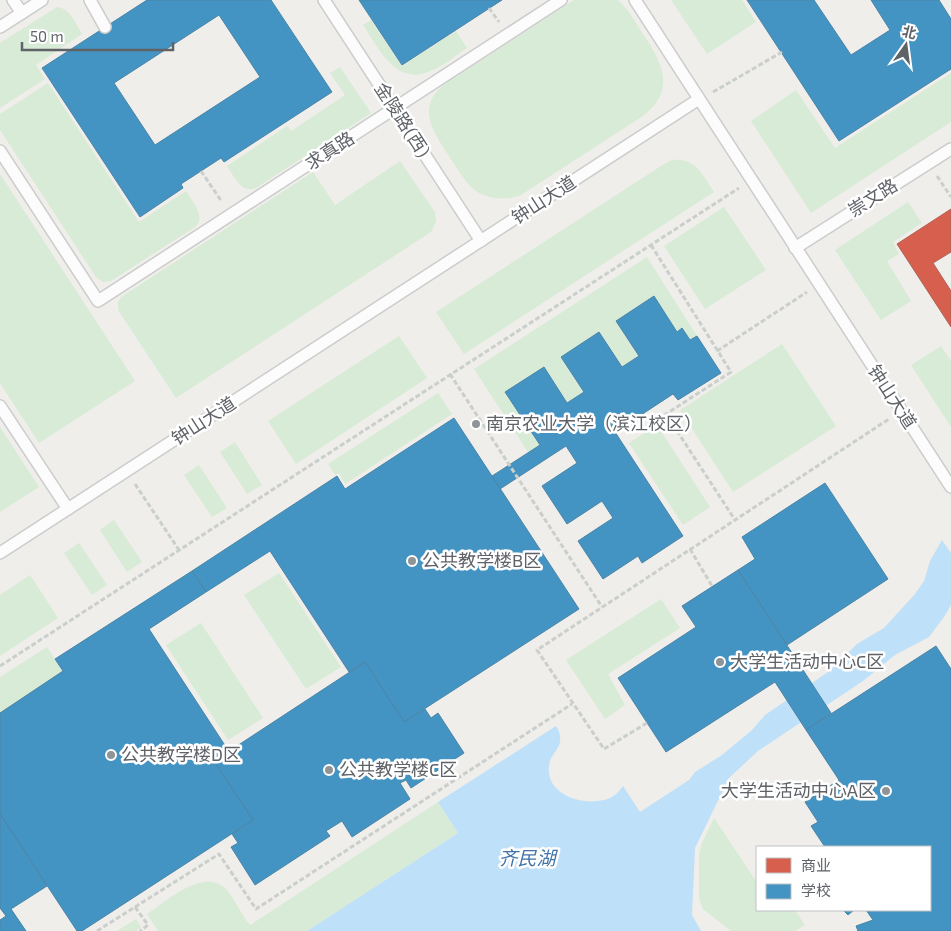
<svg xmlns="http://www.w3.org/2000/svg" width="951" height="931" font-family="'Exo 2','Noto Sans SC',sans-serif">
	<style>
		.green { fill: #d8ebd6 }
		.water { fill: #bfe0f9 }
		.shops { fill: #d6604d; stroke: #b26155 }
		.schools { fill: #4393c3; stroke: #4b85a8; fill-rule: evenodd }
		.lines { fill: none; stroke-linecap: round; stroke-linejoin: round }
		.lane-casing { stroke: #cbcccc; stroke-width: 14 }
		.path { stroke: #cacfcc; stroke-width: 3; stroke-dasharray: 5 2.5; stroke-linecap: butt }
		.lane { stroke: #fdfcfc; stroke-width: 11 }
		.poi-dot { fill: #919496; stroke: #fff; stroke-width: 2 }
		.labels { text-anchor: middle; stroke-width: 5; stroke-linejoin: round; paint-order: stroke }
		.street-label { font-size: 18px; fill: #5f6368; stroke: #fff }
		.poi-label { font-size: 18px; fill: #5f6368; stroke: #fff; text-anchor: start }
		.water-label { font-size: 19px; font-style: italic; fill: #4174aa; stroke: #fff }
	</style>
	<rect width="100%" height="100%" fill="#efeeea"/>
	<g class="green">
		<path d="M574,0h44c10,9 16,20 23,31 20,29 37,58 2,85l-122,79c-14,5 -28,5 -42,-2 -12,-7 -19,-21 -27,-32 -16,-26 -39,-52 -7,-77z"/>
		<polygon points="671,0 742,0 756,22 707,54"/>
		<path d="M57,7c13,1 19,17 25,27l-46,31 9,14 -45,29v-65z"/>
		<path d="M371,20l31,46 54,-35 11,17c-12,8 -24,18 -37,23 -34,16 -52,-24 -67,-46z"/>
		<path d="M340,67l31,46 -115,75c-15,6 -22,-12 -29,-22l60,-40 4,5 54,-36 -15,-22z"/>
		<polygon points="951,73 951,122 811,213 751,121 796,90 835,148"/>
		<path d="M48,83l91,139 47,-31c6,11 21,25 9,36l-84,54 -8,1 -7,-5 -96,-147v-16z"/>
		<path d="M672,160c23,-3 31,15 42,32l-250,162 -28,-42 228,-148z"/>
		<polygon points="400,161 435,212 436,221 431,232 176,398 118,310 118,302 121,297 313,172 335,205"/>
		<polygon points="0,174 135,381 39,443 0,383"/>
		<polygon points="908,202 922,223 893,242 899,254 887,261 911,301 881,320 835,250"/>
		<polygon points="724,207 766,270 705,309 664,246"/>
		<polygon points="647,257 697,336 690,340 682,329 677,332 654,296 616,321 639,356 622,367 599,332 561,357 584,392 567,403 506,392 540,445 528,452 474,369"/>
		<polygon points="399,336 427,378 296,464 268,421"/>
		<polygon points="782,344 836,426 733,492 680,410"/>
		<polygon points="941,346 951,361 951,427 911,365"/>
		<polygon points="438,393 452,414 345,484 339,473 335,475 328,464"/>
		<polygon points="657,425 710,507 683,525 629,443"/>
		<polygon points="0,427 39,487 0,512"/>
		<polygon points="235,442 262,485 247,494 220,452"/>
		<polygon points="199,465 227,508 212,517 184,475"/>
		<polygon points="114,520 142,562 127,572 100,530"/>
		<polygon points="79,543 107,585 92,595 64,553"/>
		<polygon points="279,573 341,667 306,689 244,595"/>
		<polygon points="30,575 58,618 0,656 0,595"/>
		<polygon points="661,599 680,628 608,674 625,705 605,719 566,660"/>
		<polygon points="201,623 263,718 228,740 166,645"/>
		<polygon points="47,647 63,672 0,713 0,677"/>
		<path d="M438,802l20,31 -151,98h-149l-11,-17c20,-13 56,-47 79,-25 9,10 15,25 24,36z"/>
		<polygon points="714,818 756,881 757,881 757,910 795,910 805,925 795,931 731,931 703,909 699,899 699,854 702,843"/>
		<polygon points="136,919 141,927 136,931 117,931"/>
	</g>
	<path class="water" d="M942,540l9,13v52l-7,12 -15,20 -34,18 -32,26 -105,70 -29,27 -34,70 -3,67 9,16h-394l151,-98 -20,-31 118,-76c3,4 5,10 4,15 0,7 -8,13 -10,20 -8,29 24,43 47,40 12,-1 19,-5 26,-15l17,26 49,-32 6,-8 27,-17 30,-25 13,-15 66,-45 26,-26 27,-16 31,-34 9,-13 6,-20z"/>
	<polygon class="shops" points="951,209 951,252 933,263 951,291 951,327 897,244"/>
	<g class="schools">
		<path d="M147,0h124l61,92 -108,70 -3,-4 -40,26 2,4 -43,29 -98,-149zM219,15l41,62 -105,68 -41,-62z"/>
		<polygon points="359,0 502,0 402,65"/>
		<polygon points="747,0 814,0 851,55 890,30 871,0 939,0 951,19 951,69 839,141"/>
		<polygon points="654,296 677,332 682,328 690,340 697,336 721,373 678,400 673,394 615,432 683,536 642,563 638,556 603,579 578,541 613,518 602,501 567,524 542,486 577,463 566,446 500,489 492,476 540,445 505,392 544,367 567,403 584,392 561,357 599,332 622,367 639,356 616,321"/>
		<polygon points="454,418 579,609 404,722 365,662 349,672 270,551 206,592 192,571 337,476 345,489"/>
		<polygon points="825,483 888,579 787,645 738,570 755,559 742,537"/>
		<polygon points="738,570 831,713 806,730 775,682 666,752 618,678 696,627 682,606"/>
		<polygon points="192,571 206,592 149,629 228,750 214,761 253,820 82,931 77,931 0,814 0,713 63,671 55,659"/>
		<polygon points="936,646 951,669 951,931 858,931 856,926 873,920 866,910 930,910 930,847 825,847 811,826 818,822 805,802 839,780 806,730"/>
		<polygon points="365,662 404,722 425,709 431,718 438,713 464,753 411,788 406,780 400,783 410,799 352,837 342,821 326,831 330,836 255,885 231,847 238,843 232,834 253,820 214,761"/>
		<polygon points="0,814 47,886 11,909 26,931 0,931 0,920 6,916 0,908"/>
		<polygon points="843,910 854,910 848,915"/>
	</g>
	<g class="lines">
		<defs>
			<g id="lane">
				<polyline points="13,0 22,13"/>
				<polyline points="90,0 105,27"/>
				<polyline points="324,0 481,241"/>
				<polyline points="635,0 951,487"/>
				<polyline points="0,27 42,0"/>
				<polyline points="0,151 98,301 561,0"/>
				<polyline points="795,248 951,149"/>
				<polyline points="0,406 68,509"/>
				<polyline points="0,553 699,99"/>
			</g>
		</defs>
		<use href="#lane" class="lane-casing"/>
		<g class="path">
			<polyline points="489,8 499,22"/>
			<polyline points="713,92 782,52"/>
			<polyline points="201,171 222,202"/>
			<polyline points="937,176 951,197"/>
			<polyline points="651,245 731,372 666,414 735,520"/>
			<polyline points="717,351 807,292"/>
			<polyline points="450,374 602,607"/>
			<polyline points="135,484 179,550"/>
			<polyline points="690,549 712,586"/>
			<polyline points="0,666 739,188"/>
			<polyline points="647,723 604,749 537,650 889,419"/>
			<polyline points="135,907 148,925 140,931"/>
			<polyline points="97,931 219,854 256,909 572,704"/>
		</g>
		<use href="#lane" class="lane"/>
	</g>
	<g class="poi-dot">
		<circle cx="476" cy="424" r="5"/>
		<circle cx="412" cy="561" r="5"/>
		<circle cx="720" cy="662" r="5"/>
		<circle cx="111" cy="755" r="5"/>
		<circle cx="329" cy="770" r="5"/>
		<circle cx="886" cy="791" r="5"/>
	</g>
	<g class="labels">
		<g class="street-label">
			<text transform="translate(402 120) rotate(57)" y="6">金陵路(西)</text>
			<text transform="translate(330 151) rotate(-33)" y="6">求真路</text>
			<text transform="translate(873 198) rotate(-32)" y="6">崇文路</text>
			<text transform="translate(544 200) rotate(-33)" y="6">钟山大道</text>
			<text transform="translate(892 397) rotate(57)" y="6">钟山大道</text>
			<text transform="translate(204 421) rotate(-33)" y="6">钟山大道</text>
		</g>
		<g class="poi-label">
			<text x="486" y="430">南京农业大学（滨江校区）</text>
			<text x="422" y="567">公共教学楼B区</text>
			<text x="730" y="668">大学生活动中心C区</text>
			<text x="121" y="761">公共教学楼D区</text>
			<text x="339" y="776">公共教学楼C区</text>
			<text x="876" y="797" text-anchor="end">大学生活动中心A区</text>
		</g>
		<g class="water-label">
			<text x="527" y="865">齐民湖</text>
		</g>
	</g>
	<rect x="756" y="846" width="175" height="65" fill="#ffffff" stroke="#bfc1c3"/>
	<rect x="766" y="858" width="25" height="15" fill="#d6604d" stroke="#bfc1c3"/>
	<text x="801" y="871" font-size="15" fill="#5f6368">商业</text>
	<rect x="766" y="884" width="25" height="15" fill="#4393c3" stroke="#bfc1c3"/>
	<text x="801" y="896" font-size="15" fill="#5f6368">学校</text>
	<g transform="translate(906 45) rotate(14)" stroke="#ffffff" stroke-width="4" paint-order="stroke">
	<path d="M0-4L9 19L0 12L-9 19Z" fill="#5f6368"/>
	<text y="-8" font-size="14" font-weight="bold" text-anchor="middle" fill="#5f6368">北</text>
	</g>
	<path d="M22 42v8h151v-8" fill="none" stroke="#5f6368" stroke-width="2.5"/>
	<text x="30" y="42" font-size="15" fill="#5f6368" stroke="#ffffff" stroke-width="4" paint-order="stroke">50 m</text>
</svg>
